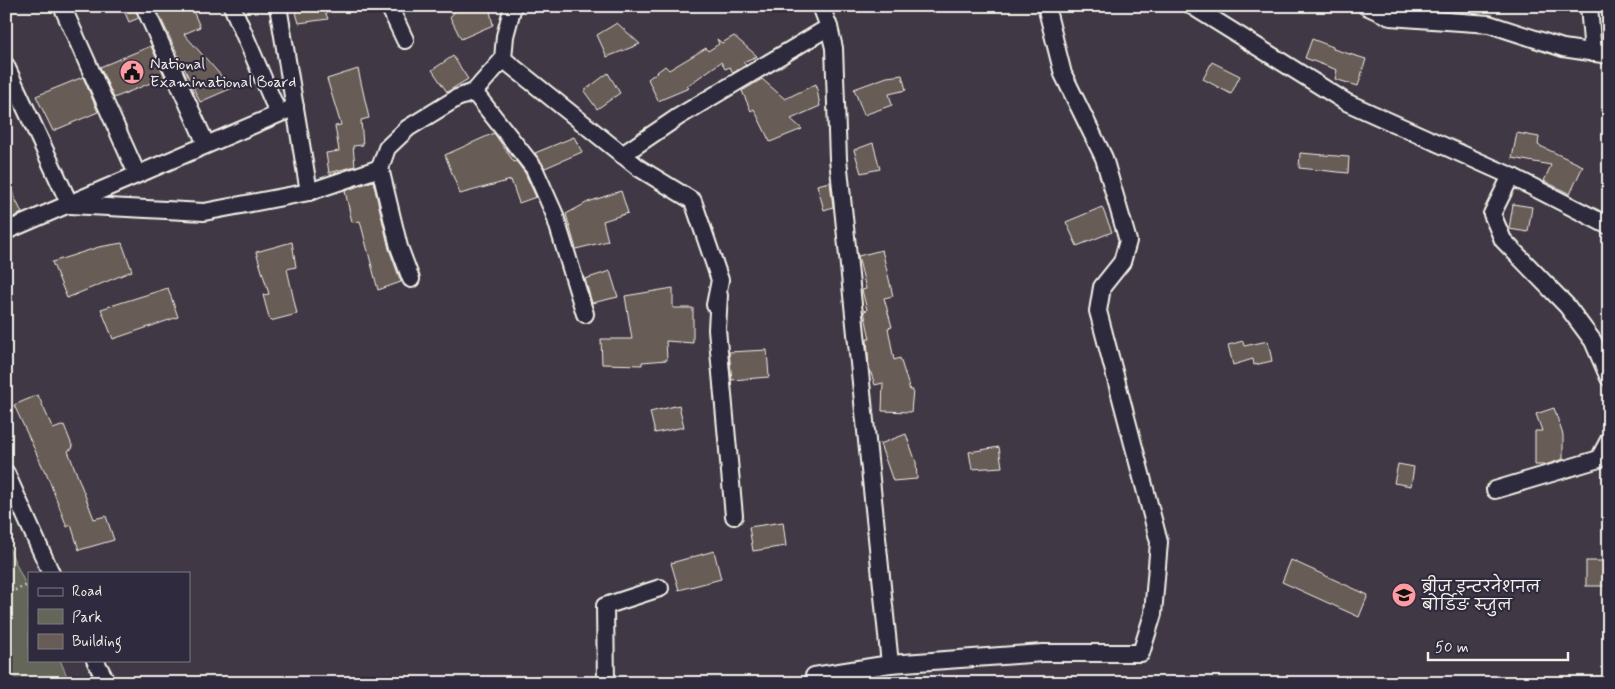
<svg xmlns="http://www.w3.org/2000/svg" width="1615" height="689" font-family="Mynerve,'Playpen Sans Deva',sans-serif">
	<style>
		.green { fill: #636658; stroke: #acaca0 }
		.building { fill: #685c57; stroke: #f4f1e8 }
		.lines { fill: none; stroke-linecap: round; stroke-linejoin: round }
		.minor-casing { stroke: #f4f1e8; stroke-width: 20 }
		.path { stroke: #f4f1e8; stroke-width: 3; stroke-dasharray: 1 4; stroke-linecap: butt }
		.minor { stroke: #2f2a3d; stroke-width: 16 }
		.labels { text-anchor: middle; stroke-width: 4.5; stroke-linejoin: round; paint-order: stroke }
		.poi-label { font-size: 16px; fill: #f4f1e8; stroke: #2f2a3d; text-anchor: start }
	</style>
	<rect width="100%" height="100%" fill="#403945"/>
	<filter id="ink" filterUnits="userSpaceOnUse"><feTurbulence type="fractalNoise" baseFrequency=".02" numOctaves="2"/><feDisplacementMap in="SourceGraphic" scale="10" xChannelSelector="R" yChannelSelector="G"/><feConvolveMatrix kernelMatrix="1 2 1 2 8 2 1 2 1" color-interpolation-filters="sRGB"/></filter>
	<g filter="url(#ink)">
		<polygon class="green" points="6,542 29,592 29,660 60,660 70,683 6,683"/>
		<g class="building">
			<polygon points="122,6 134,6 139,18 129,22"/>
			<polygon points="155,6 191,6 200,27 184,34 232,88 200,102"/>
			<polygon points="294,6 323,6 328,19 299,23"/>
			<polygon points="460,6 489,6 493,25 461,39 450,17"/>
			<polygon points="617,23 640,44 607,57 597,35"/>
			<polygon points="734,36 757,56 743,62 746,65 733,73 730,67 725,69 721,62 687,86 689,88 658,101 648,79 665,66 669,70 706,48 708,51 719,44 717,39 722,43"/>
			<polygon points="1312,39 1333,47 1333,49 1366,59 1358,86 1335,79 1337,70 1305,58"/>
			<polygon points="151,46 165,77 114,98 100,67"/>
			<polygon points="453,56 468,79 447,92 432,70"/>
			<polygon points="1212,62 1240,76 1231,94 1203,79"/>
			<polygon points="358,69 369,118 361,120 363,145 353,146 355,166 329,173 326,153 339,151 335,126 341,125 327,79"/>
			<polygon points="608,73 620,93 597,109 584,91"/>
			<polygon points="902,75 906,90 889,94 892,105 864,115 854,89 887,77"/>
			<polygon points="83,77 98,112 53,131 36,96"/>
			<polygon points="762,79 785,99 816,84 820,106 791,119 802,129 770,142 754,109 751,111 742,91"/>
			<polygon points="494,133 514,162 516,161 525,173 536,197 519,203 511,180 460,194 445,155"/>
			<polygon points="1517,133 1539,137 1538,145 1583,166 1570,194 1544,181 1551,165 1512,158"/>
			<polygon points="574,137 582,152 545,168 535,153"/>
			<polygon points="873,143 880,169 861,173 854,150"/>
			<polygon points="1300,153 1349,157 1348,173 1299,168"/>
			<polygon points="6,179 22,213 6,220"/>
			<polygon points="373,181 389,249 401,282 378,290 360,221 352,222 345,191"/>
			<polygon points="830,182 833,207 824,210 817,185"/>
			<polygon points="621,191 628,213 603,221 608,241 576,249 566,214 588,202"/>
			<polygon points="1513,204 1532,207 1528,232 1509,229"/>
			<polygon points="1102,207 1112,232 1077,246 1066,222"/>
			<polygon points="292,242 296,267 287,269 297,314 270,321 263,295 269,294 256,252"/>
			<polygon points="122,243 132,271 67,298 52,262 99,247"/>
			<polygon points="882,250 893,296 884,298 892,327 888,328 894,360 900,358 910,390 913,390 911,412 882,411 883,383 875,385 869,367 867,339 870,339 864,311 867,310 862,290 866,289 858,256"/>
			<polygon points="610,271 618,297 592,303 585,279"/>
			<polygon points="168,288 178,317 113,339 101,309"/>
			<polygon points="673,288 673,308 693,308 693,343 666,341 667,360 642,362 642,365 602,364 601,339 632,339 625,296"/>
			<polygon points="1243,341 1244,346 1268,341 1272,361 1254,365 1253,359 1233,365 1228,345"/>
			<polygon points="767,350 769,377 732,380 729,352"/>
			<polygon points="38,395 53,429 64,425 73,448 68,451 94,519 106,516 114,540 79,550 71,525 67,527 46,472 45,472 14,405"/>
			<polygon points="679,405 684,427 655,433 650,412"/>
			<polygon points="1554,408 1563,435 1563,459 1545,465 1535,465 1535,431 1542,431 1536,414"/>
			<polygon points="906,434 916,462 917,479 893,481 880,444"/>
			<polygon points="999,447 1002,467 972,469 969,452"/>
			<polygon points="1398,464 1414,467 1411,486 1394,483"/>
			<polygon points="783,522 786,546 753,551 749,527"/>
			<polygon points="714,551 721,579 679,590 671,563"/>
			<polygon points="1291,560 1368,595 1359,617 1282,582"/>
			<rect x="1586" y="561" width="23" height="25"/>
		</g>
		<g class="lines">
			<defs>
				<g id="minor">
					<polyline points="62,6 137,174"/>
					<polyline points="144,6 206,144"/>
					<polyline points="232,6 278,113"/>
					<polyline points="278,6 309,192"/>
					<polyline points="389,6 405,40"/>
					<polyline points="1192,6 1346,102 1511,176 1609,226"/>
					<polyline points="1366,6 1390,17 1489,24 1563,48 1609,55"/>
					<polyline points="1589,6 1593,53"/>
					<polyline points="829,27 834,48 838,159 890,664"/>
					<polyline points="503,59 639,168 693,201 720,280 715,305"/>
					<polyline points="6,66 70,205 204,212 309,192 380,168 387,148 408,128 457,98 474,92 503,59 505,36 513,6"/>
					<polyline points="474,92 534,168 554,213 585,314"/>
					<polyline points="622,155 678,117 829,27 821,6"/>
					<polyline points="380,168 399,247 411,279"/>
					<polyline points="1511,176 1492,214 1503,240 1567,306 1593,341 1609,378"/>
					<polyline points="6,231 295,107"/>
					<polyline points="719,295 717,329 734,516"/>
					<polyline points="6,473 51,573"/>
					<polyline points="1495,490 1599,459 1609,440"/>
					<polyline points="95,660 107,683"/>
					<polyline points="606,683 605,606 660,588"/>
					<polyline points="814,683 814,676 890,664 1043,653 1141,653 1153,614 1159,542 1098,311 1102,287 1122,262 1128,241 1104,158 1063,74 1046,6"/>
				</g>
			</defs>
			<use href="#minor" class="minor-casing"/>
			<polyline class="path" points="6,594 29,584"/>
			<use href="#minor" class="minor"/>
		</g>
	</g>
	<defs>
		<symbol id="civic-disc" viewBox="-11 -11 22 22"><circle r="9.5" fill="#ff9aa2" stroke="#2f2a3d"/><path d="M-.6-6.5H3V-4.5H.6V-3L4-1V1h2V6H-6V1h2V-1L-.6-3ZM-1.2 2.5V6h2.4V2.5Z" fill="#111"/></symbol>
		<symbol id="school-disc" viewBox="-11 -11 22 22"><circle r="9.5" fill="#ff9aa2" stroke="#2f2a3d"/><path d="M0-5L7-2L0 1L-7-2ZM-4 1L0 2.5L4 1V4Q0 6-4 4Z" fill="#111"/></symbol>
	</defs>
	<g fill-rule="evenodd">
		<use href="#civic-disc" x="118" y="58" width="28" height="28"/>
		<use href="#school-disc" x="1390" y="581" width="28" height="28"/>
	</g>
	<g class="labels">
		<g class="poi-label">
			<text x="150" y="69">National<tspan x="150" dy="18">Examinational Board</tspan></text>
			<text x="1422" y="592">ब्रीज इन्टरनेशनल<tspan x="1422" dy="18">बोर्डिङ स्जुल</tspan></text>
		</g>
	</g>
	<rect width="1615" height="689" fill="none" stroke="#2f2a3d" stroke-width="25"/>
	<rect x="12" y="12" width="1590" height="664" fill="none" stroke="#f4f1e8" stroke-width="2" filter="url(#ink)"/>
	<rect x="28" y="572" width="162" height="90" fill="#2f2a3d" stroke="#7e7a81"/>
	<rect x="38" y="588" width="25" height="8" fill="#2f2a3d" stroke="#7e7a81"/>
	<text x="72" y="596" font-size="15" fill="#f4f1e8">Road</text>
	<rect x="38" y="609" width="25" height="15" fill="#636658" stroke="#7e7a81"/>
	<text x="72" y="622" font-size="15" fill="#f4f1e8">Park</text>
	<rect x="38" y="634" width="25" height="15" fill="#685c57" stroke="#7e7a81"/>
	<text x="72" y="646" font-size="15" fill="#f4f1e8">Building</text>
	<path d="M1428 652v8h140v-8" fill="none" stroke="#f4f1e8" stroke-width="2.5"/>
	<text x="1435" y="652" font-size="15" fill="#f4f1e8" stroke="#2f2a3d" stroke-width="4" paint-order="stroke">50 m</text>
</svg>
